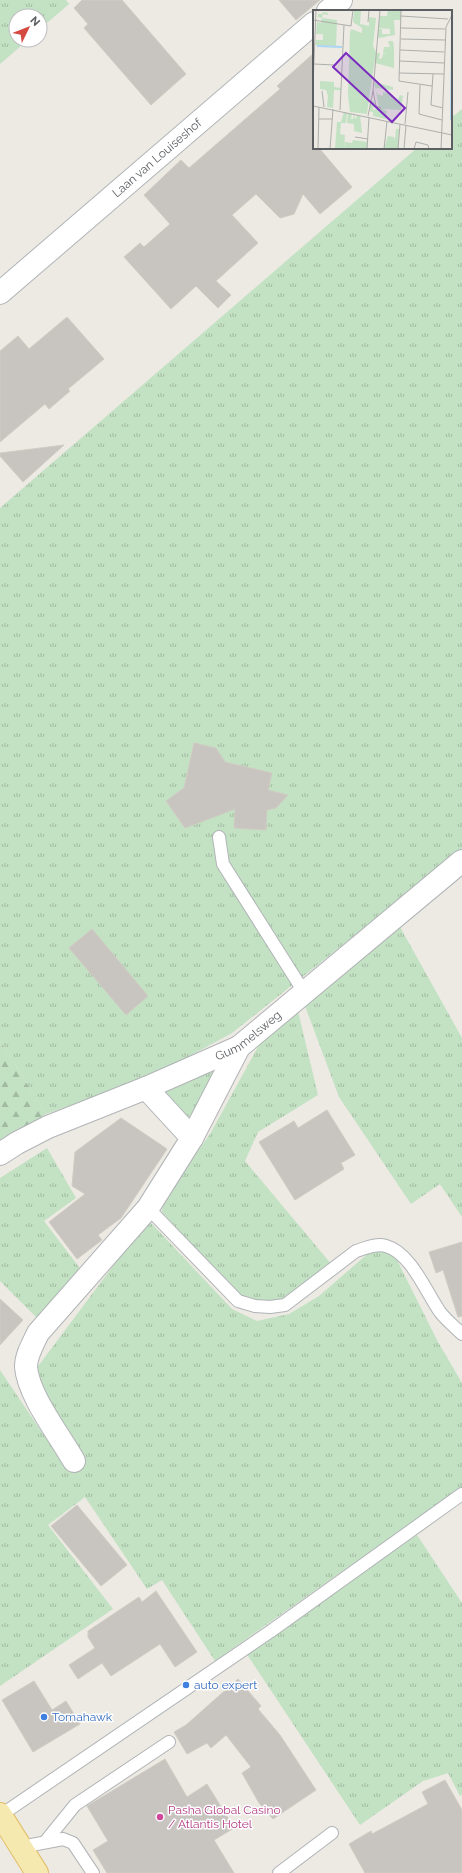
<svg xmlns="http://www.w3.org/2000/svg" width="462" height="1873" font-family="Raleway,sans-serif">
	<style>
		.grass { fill: url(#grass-tufts) }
		.forest { fill: url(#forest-firs) }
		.building { fill: #c8c5c0; stroke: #d0ccc3 }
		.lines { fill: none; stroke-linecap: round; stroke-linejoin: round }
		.lane-casing { stroke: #b1b4b7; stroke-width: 14 }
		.street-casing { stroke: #b1b4b7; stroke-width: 24 }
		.primary-casing { stroke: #e1be68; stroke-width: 24 }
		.lane { stroke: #fff; stroke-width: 12 }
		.street { stroke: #fff; stroke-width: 22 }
		.primary { stroke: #f6e9af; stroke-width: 22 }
		.shop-dot { fill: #3f7fe0; stroke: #fff; stroke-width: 1.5 }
		.hotel-dot { fill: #d1479c; stroke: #fff; stroke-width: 1.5 }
		.labels { text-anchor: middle; stroke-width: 3; stroke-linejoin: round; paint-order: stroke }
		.street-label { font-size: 12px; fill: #5c5f62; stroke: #fff }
		.shop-label { font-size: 12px; fill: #366cbe; stroke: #fff; text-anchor: start }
		.hotel-label { font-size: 12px; fill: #b23c85; stroke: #fff; text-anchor: start }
		.inset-river { fill: none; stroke: #abd6f5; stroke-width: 2 }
		.inset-road { fill: none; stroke: #aeaeab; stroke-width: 1 }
		.view { fill: #7b2cbf; fill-opacity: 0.15; stroke: #7b2cbf; stroke-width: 2 }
		.inset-edge { fill: none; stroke: #5c5f62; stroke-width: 2 }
	</style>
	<defs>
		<pattern id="grass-tufts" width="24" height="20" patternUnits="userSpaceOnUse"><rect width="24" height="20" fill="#c3e1c3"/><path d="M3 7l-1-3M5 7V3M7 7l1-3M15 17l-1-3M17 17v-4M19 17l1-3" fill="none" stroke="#a2baa2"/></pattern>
		<pattern id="forest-firs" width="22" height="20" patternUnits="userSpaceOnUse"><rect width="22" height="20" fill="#c3e1c3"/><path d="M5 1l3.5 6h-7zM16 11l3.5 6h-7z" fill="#a2baa2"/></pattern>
	</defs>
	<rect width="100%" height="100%" fill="#eceae3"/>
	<g class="grass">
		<polygon points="0,0 66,0 69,4 40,29 40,16 16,16 16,40 28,40 0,64"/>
		<polygon points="462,109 462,850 232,1033 149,1078 46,1114 0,1041 0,508 417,148 451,148 451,118"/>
		<polygon points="400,927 462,1038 462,1217 440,1184 411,1204 339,1097 305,1006"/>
		<polygon points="298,1011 318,1095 258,1132 245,1161 332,1265 287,1302 260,1305 236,1295 162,1212 163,1201 210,1134 259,1045"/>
		<polygon points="224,1059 191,1127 157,1089"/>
		<polygon points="47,1148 76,1198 44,1221 82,1271 43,1324 0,1281 0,1178"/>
		<polygon points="151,1223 232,1309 257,1321 289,1314 319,1296 386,1238 438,1342 462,1383 462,1487 215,1661 162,1580 147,1589 85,1497 48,1525 113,1609 0,1686 0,1370 43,1434 56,1420 30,1377 143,1226"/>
		<polygon points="417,1535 462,1603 462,1794 460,1796 448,1773 423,1781 360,1825 246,1653"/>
	</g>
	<polygon class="forest" points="0,1041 46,1114 0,1146"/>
	<g class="building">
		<polygon points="82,0 122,0 186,74 151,105 84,28 88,24 74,8"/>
		<polygon points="279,0 320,0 296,20"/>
		<polygon points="314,53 314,148 319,148 352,187 320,214 303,194 294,214 280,218 256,194 232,215 258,243 216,281 231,295 218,308 196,286 171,309 124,257 140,243 144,247 170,224 144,195 181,160 189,168 280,89 277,86"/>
		<polygon points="67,317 104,359 68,389 70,391 49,409 45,404 0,442 0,351 18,336 29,349"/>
		<polygon points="64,445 23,482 0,456 0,453"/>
		<polygon points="194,743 216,748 225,762 272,773 268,790 288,795 276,808 267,810 266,830 234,828 235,809 185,828 166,801 184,788"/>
		<polygon points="92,929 148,996 126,1015 69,948"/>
		<polygon points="327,1110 355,1155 341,1163 344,1169 295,1200 259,1142 294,1121 298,1128"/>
		<polygon points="121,1118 167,1149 121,1218 98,1235 102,1240 77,1259 49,1222 85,1194 72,1186 75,1152"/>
		<polygon points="462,1242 462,1316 458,1317 443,1270 436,1273 429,1252"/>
		<polygon points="0,1299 23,1320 0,1345"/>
		<polygon points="77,1505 127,1565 101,1586 51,1526"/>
		<polygon points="156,1591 197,1652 175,1667 160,1644 111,1676 102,1663 78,1679 69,1665 95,1648 88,1637 88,1631 139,1597 142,1602"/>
		<polygon points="238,1679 261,1706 258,1709 280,1735 316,1790 273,1819 259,1803 242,1773 251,1767 226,1735 211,1748 207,1743 187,1754 174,1732 186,1725"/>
		<polygon points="34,1681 52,1710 66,1701 80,1724 33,1752 2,1700"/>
		<polygon points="165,1759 187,1797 207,1784 234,1828 214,1840 234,1873 107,1873 93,1850 108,1841 87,1806"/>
		<polygon points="445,1780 462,1810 462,1873 365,1873 349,1844 371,1831 372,1834 428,1804 422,1792"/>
	</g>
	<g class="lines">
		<defs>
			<g id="lane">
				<polyline points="219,837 223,864 304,992"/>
				<path d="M148,1208l90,93 17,5 15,1 15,-2 71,-54c10,-3 20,-8 30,-5 25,7 40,46 54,66 6,8 15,15 22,22"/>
				<polyline points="1,1815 271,1631 462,1494"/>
				<polyline points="45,1842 75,1805 169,1742"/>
				<polyline points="21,1847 63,1839 73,1843 93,1873"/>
				<polyline points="279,1873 332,1833"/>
			</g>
			<g id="street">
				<polyline points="328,11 341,0"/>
				<path id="s1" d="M0,293l314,-270"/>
				<polyline points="146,1088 192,1138"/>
				<path id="s2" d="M0,1154l17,-11 31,-16 98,-39 93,-41 223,-186"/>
				<path d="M74,1461c-14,-25 -46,-66 -48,-94 0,-12 7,-23 12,-34l110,-125 44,-70 47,-91"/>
			</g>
			<polyline id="primary" points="0,1814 37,1873"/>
		</defs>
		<use href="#lane" class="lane-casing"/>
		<use href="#street" class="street-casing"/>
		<use href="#primary" class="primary-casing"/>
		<use href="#lane" class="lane"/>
		<use href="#street" class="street"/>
		<use href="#primary" class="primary"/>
	</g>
	<g class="shop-dot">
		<circle cx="186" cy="1685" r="4"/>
		<circle cx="44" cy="1717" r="4"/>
	</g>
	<circle class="hotel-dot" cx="160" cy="1817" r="4"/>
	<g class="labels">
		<g class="street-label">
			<text dy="4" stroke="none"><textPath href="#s1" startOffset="207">Laan van Louiseshof</textPath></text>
			<text dy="4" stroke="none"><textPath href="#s2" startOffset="276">Gummelsweg</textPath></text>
		</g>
		<g class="shop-label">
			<text x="194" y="1689">auto expert</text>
			<text x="52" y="1721">Tomahawk</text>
		</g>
		<g class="hotel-label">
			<text x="168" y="1814">Pasha Global Casino<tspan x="168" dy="14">/ Atlantis Hotel</tspan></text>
		</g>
	</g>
	<g transform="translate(313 10)">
		<rect width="139" height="139" fill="#eceae3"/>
		<path d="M41,0h7l-1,14 9,2v-9l7,1 -3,28 3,6 -7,47 -21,-4 2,-62 1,-4 11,4v-5l-9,-6zM75,0l13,1v9h-7l1,15 -17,3v-9h4v5h8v-5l-12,-1 2,-12h7zM10,2l5,1v2l-5,-1 -1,4 15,2 -1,26h-7l1,-10 -1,10 -14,-1 1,-5h7v-6h-7l1,-12 4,1 1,-5 -4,-1v-3h4zM75,31h5l1,7v20l-19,-5 1,-10h4l-1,6 3,-1 1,-4h3l-3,-1 1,-6h6zM7,71l14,1v5l7,1v2h-7l-1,18 -6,-1 1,-11 -2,-6 -6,-1zM61,72l19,5v3l-18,-2 2,6 6,2v-4l9,2 1,5 5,1 2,-5 3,1 -2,14 -19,-1 5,2 -1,8 -13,-3v-4l-4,-1 1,-11 5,2 -2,8 6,-2zM31,102l3,1 -1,10h-5l-1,11 5,1 -1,14h-9l2,-27h4zM35,103l4,1 -1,5h2l1,-5 1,5 3,-4h2l2,18 -8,-2v-7l-7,-1zM83,119h3l-1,20 -14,-1 4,-12 6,1 1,3zM40,130l14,2v7h-23l1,-7 7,1z" fill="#c3e1c3"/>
		<path d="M35,85l21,4 -2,15 -17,-2z" fill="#c3e1c3"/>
		<path class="inset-river" d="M4,36l25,1M138,110l1,-84"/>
		<path class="inset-road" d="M88,0l-2,71 33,5M88,6l47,3M0,10l38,6 2,-16M55,12l1,-12M88,18l44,1M88,29l44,1M87,40l44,2M87,51l44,2M1,54l20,1M86,63l45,1M120,64l-2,31 12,3M107,75l-1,29 23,6M0,76l3,-76M9,81l2,16M60,81l3,15 5,2M0,96l139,29M27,100l4,-85M55,106l5,-25 7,-81M6,109h13M92,114l3,-32M42,127l13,2M5,139l1,-42M17,139l3,-40M54,139l2,-32M71,139l3,-28M85,139l2,-25M91,139l2,-24M101,139l2,-7 12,3 1,4M128,139l5,-122 6,-12"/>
		<path class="view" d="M33,43l59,55 -13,14 -59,-55z"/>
		<rect width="139" height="139" class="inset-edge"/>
	</g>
	<g transform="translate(28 28) rotate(47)"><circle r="19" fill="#ffffff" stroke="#bebfc0"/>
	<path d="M0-3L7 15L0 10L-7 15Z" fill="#d54a40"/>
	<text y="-6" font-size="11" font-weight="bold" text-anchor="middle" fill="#5c5f62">N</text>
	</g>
</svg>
